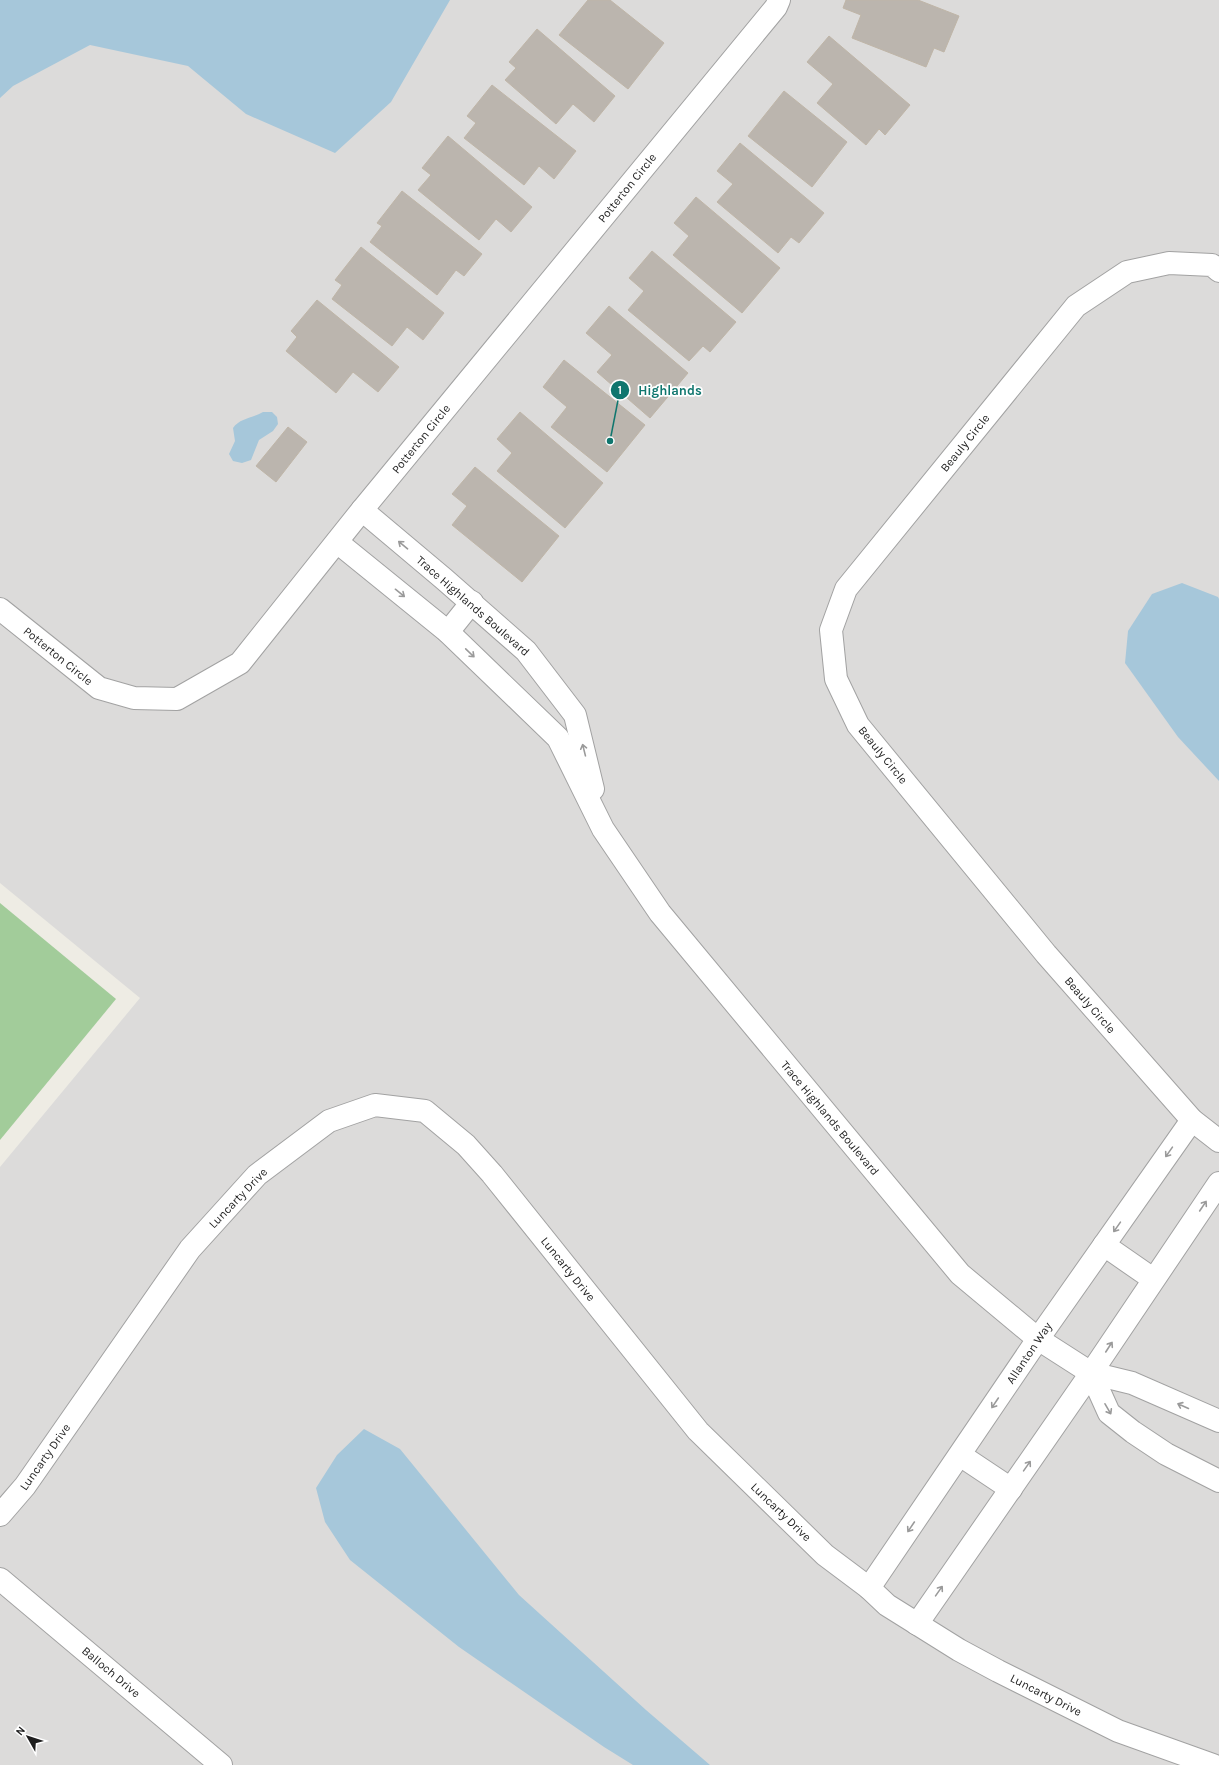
<svg xmlns="http://www.w3.org/2000/svg" width="1219" height="1765" font-family="Karla,sans-serif">
	<style>
		.residential { fill: #dcdbda }
		.forest { fill: #a2cc9a }
		.water { fill: #a6c7da }
		.building { fill: #bbb5ae; stroke: #bfb5a7 }
		.lines { fill: none; stroke-linecap: round; stroke-linejoin: round }
		.minor-casing { stroke: #a2a2a2; stroke-width: 24 }
		.minor { stroke: #fff; stroke-width: 22 }
		.oneway { stroke: #9a9a9a }
		.labels { text-anchor: middle; stroke-width: 3.5; stroke-linejoin: round; paint-order: stroke }
		.street-label { font-size: 12px; fill: #1e1e1e; stroke: #fff }
		.leader { fill: none; stroke: #0f766e; stroke-width: 1.5 }
		.callout-dot { fill: #0f766e; stroke: #fff; stroke-width: 1.5 }
		.mark-label { font-size: 12px; text-anchor: middle; font-weight: bold; fill: #fff }
		.callout-label { font-size: 13px; text-anchor: middle; font-weight: bold; fill: #0f766e; stroke: #fff; stroke-width: 3.5; stroke-linejoin: round; paint-order: stroke }
	</style>
	<rect width="100%" height="100%" fill="#eeece4"/>
	<polygon class="residential" points="0,0 1219,0 1219,1765 0,1765 0,1167 140,998 0,883"/>
	<polygon class="forest" points="0,903 116,999 0,1140"/>
	<g class="water">
		<polygon points="0,0 450,0 391,102 335,153 246,114 188,66 90,45 13,86 0,98"/>
		<path d="M263,412h9l5,5 1,7 -5,7 -14,9 -8,20 -9,3 -9,-2 -4,-7 6,-13 -2,-13c7,-10 20,-10 30,-16z"/>
		<polygon points="1182,583 1218,597 1219,599 1219,781 1178,737 1125,663 1128,631 1152,594"/>
		<polygon points="364,1429 400,1449 519,1595 646,1710 710,1765 633,1765 604,1747 459,1647 350,1560 325,1522 316,1488 337,1455"/>
	</g>
	<g class="building">
		<polygon points="588,0 610,0 664,43 628,89 559,35"/>
		<polygon points="846,0 918,0 959,16 944,52 934,48 926,67 852,38 861,15 843,8"/>
		<polygon points="537,29 615,96 594,122 573,104 556,124 505,80 516,68 509,62"/>
		<polygon points="829,36 910,105 885,135 879,129 866,145 817,103 833,84 807,62"/>
		<polygon points="492,85 576,151 554,179 539,166 524,185 464,138 476,123 467,116"/>
		<polygon points="784,91 847,142 812,187 748,136"/>
		<polygon points="448,136 532,207 511,232 496,219 479,240 418,190 431,175 422,168"/>
		<polygon points="740,143 824,213 799,243 791,237 778,253 717,202 733,184 717,171"/>
		<polygon points="402,191 482,254 464,276 456,270 437,295 370,242 382,226 377,223"/>
		<polygon points="696,197 780,268 742,313 673,255 689,236 674,223"/>
		<polygon points="361,247 444,313 423,340 407,327 392,346 332,299 342,285 335,280"/>
		<polygon points="652,251 736,322 710,352 703,346 689,361 628,310 644,291 629,278"/>
		<polygon points="317,300 399,367 378,392 353,372 336,393 286,351 297,337 291,331"/>
		<polygon points="609,306 688,373 650,418 597,372 612,355 586,333"/>
		<polygon points="564,360 645,425 607,472 551,427 567,407 543,387"/>
		<polygon points="520,412 603,483 565,528 497,471 512,453 497,439"/>
		<polygon points="288,427 307,442 276,482 256,466"/>
		<polygon points="475,467 559,536 522,582 452,525 467,506 452,494"/>
	</g>
	<g class="lines">
		<defs>
			<g id="minor">
				<polyline points="1219,271 1212,265 1169,263 1127,272 1076,306 846,589 831,630 836,679 858,725 1046,954 1192,1120 1219,1141"/>
				<polyline points="362,510 444,579 526,651 575,715 593,789"/>
				<polyline points="337,542 448,632 558,738 603,829 660,913 960,1274 1038,1339 1091,1373 1132,1383 1219,1421"/>
				<polyline points="0,609 99,688 134,698 177,699 240,663 362,510 776,7 779,0"/>
				<polyline points="448,632 472,602"/>
				<polyline points="1104,1245 1153,1279"/>
				<polyline points="1091,1373 1109,1413 1133,1432 1166,1454 1219,1481"/>
				<polyline points="960,1455 1011,1489"/>
				<polyline points="0,1515 25,1486 190,1249 257,1175 329,1121 375,1105 425,1111 466,1145 492,1174 698,1431 825,1555 869,1588 887,1605 959,1650 998,1671 1118,1731 1213,1765"/>
				<polyline points="0,1579 221,1765"/>
				<polyline points="869,1588 1038,1339 1192,1120"/>
				<polyline points="917,1624 1091,1373 1219,1183"/>
			</g>
		</defs>
		<use href="#minor" class="minor-casing"/>
		<use href="#minor" class="minor"/>
	</g>
	<defs><path id="oneway-shaft" d="M-6 0H5M1.5-3L5.5 0L1.5 3" fill="none" stroke-width="1.6" stroke-linecap="round" stroke-linejoin="round"/></defs>
	<g class="oneway">
		<use href="#oneway-shaft" transform="translate(403 545) rotate(-140)"/>
		<use href="#oneway-shaft" transform="translate(400 593) rotate(39)"/>
		<use href="#oneway-shaft" transform="translate(470 653) rotate(44)"/>
		<use href="#oneway-shaft" transform="translate(584 750) rotate(-104)"/>
		<use href="#oneway-shaft" transform="translate(1169 1152) rotate(125)"/>
		<use href="#oneway-shaft" transform="translate(1203 1206) rotate(-56)"/>
		<use href="#oneway-shaft" transform="translate(1117 1227) rotate(125)"/>
		<use href="#oneway-shaft" transform="translate(1109 1347) rotate(-57)"/>
		<use href="#oneway-shaft" transform="translate(995 1403) rotate(124)"/>
		<use href="#oneway-shaft" transform="translate(1183 1406) rotate(-156)"/>
		<use href="#oneway-shaft" transform="translate(1108 1409) rotate(60)"/>
		<use href="#oneway-shaft" transform="translate(1027 1466) rotate(-55)"/>
		<use href="#oneway-shaft" transform="translate(911 1527) rotate(124)"/>
		<use href="#oneway-shaft" transform="translate(939 1591) rotate(-55)"/>
	</g>
	<g class="labels">
		<g class="street-label">
			<text transform="translate(627 188) rotate(-51)" y="4">Potterton Circle</text>
			<text transform="translate(421 439) rotate(-51)" y="4">Potterton Circle</text>
			<text transform="translate(965 443) rotate(-51)" y="4">Beauly Circle</text>
			<text transform="translate(473 606) rotate(41)" y="4">Trace Highlands Boulevard</text>
			<text transform="translate(58 656) rotate(39)" y="4">Potterton Circle</text>
			<text transform="translate(883 755) rotate(51)" y="4">Beauly Circle</text>
			<text transform="translate(1090 1005) rotate(49)" y="4">Beauly Circle</text>
			<text transform="translate(830 1118) rotate(50)" y="4">Trace Highlands Boulevard</text>
			<text transform="translate(238 1198) rotate(-46)" y="4">Luncarty Drive</text>
			<text transform="translate(568 1269) rotate(51)" y="4">Luncarty Drive</text>
			<text transform="translate(1029 1353) rotate(-56)" y="4">Allanton Way</text>
			<text transform="translate(45 1457) rotate(-55)" y="4">Luncarty Drive</text>
			<text transform="translate(781 1512) rotate(44)" y="4">Luncarty Drive</text>
			<text transform="translate(111 1672) rotate(40)" y="4">Balloch Drive</text>
			<text transform="translate(1046 1695) rotate(27)" y="4">Luncarty Drive</text>
		</g>
	</g>
	<path class="leader" d="M610 441L620 390"/>
	<g class="callout-dot">
		<circle cx="610" cy="441" r="4"/>
		<circle cx="620" cy="390" r="10"/>
	</g>
	<g class="mark-label">
		<text x="620" y="394">1</text>
	</g>
	<g class="callout-label">
		<text x="670" y="395">Highlands</text>
	</g>
	<g transform="translate(28 1737) rotate(309)" stroke="#ffffff" stroke-width="3" paint-order="stroke">
	<path d="M0-3L7 15L0 10L-7 15Z" fill="#1e1e1e"/>
	<text y="-6" font-size="11" font-weight="bold" text-anchor="middle" fill="#1e1e1e">N</text>
	</g>
</svg>
